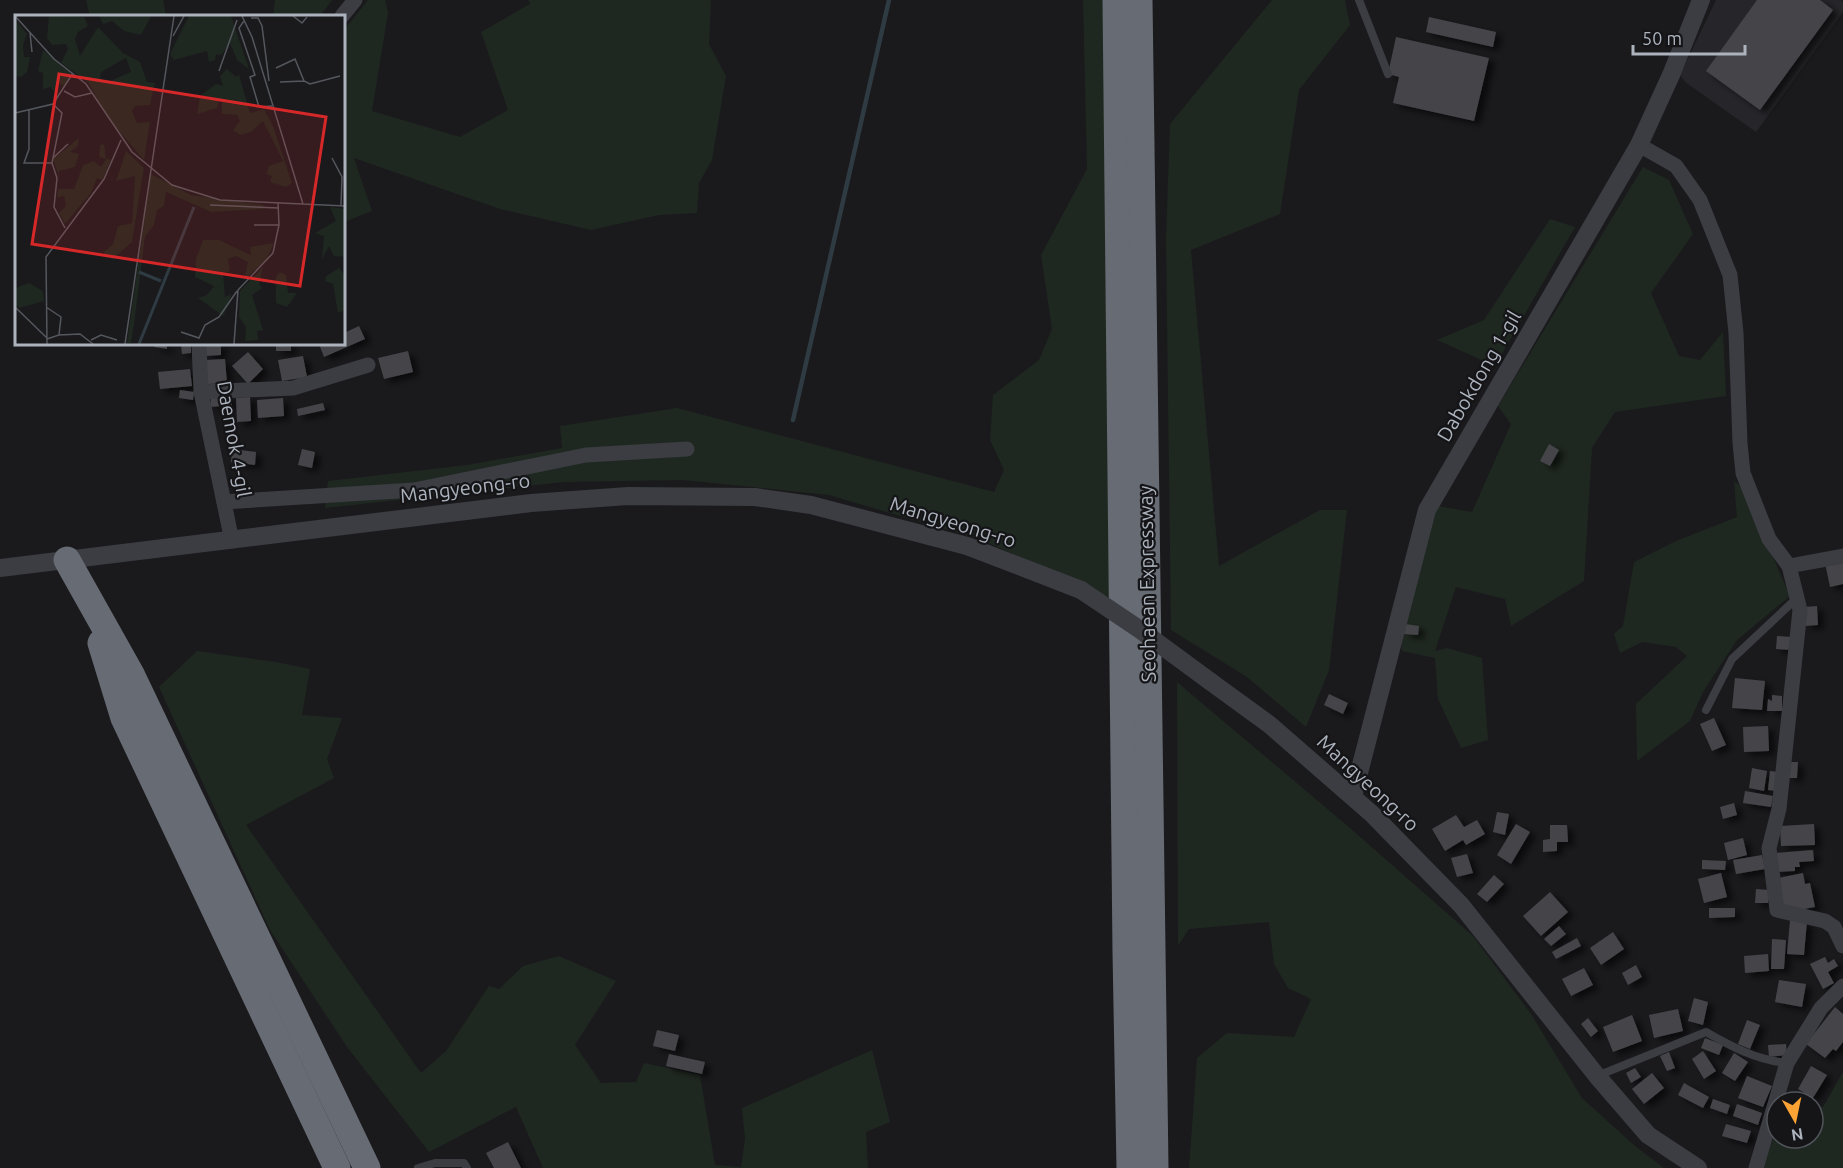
<svg xmlns="http://www.w3.org/2000/svg" width="1843" height="1168" font-family="Ubuntu,sans-serif">
	<style>
		.built { fill: #26262a }
		.green { fill: #1f2820 }
		.lines { fill: none; stroke-linecap: round; stroke-linejoin: round }
		.stream { stroke: #2f3b42; stroke-width: 4.5 }
		.building { fill: #44454a; filter: url(#shadow) }
		.service { stroke: #3b3d42; stroke-width: 8 }
		.minor { stroke: #3b3d42; stroke-width: 15 }
		.tertiary { stroke: #3b3d42; stroke-width: 18 }
		.motorway { stroke: #676b73; stroke-width: 27 }
		.tertiary-bridge { stroke: #3b3d42; stroke-width: 18 }
		.labels { text-anchor: middle; stroke-width: 4.5; stroke-linejoin: round; paint-order: stroke }
		.street-label { font-size: 20px; fill: #acb3bd; stroke: #151518 }
		.inset-river { fill: none; stroke: #2f3b42; stroke-width: 3 }
		.inset-road { fill: none; stroke: #54575d; stroke-width: 1.5 }
		.view { fill: #d62828; fill-opacity: 0.15; stroke: #d62828; stroke-width: 3 }
		.inset-edge { fill: none; stroke: #acb3bd; stroke-width: 3 }
	</style>
	<defs>
		<filter id="shadow"><feDropShadow dx="6" dy="4" stdDeviation="3" flood-color="#0009"/></filter>
	</defs>
	<rect width="100%" height="100%" fill="#1a1a1d"/>
	<polygon class="built" points="1716,0 1841,0 1843,2 1843,12 1756,132 1685,82 1680,75"/>
	<g class="green">
		<polygon points="86,0 163,0 166,16 90,16"/>
		<polygon points="275,0 332,0 320,16 273,16"/>
		<polygon points="368,0 385,0 388,13 372,111 460,137 508,110 481,32 530,4 528,0 711,0 709,44 726,76 712,160 699,183 697,213 659,215 591,230 500,209 354,158 372,211 344,222 344,30"/>
		<polygon points="1083,0 1107,0 1113,599 982,540 829,495 683,480 564,482 325,508 328,481 467,465 562,448 560,426 677,408 994,492 1004,470 990,440 993,395 1039,360 1052,329 1041,255 1087,169"/>
		<polygon points="1272,0 1345,0 1350,25 1299,90 1280,214 1191,250 1219,566 1320,510 1347,510 1329,670 1306,727 1247,677 1171,630 1166,238 1170,124"/>
		<polygon points="1643,167 1669,180 1693,234 1651,293 1679,356 1700,360 1723,332 1726,396 1615,412 1592,448 1584,581 1511,626 1505,599 1456,587 1435,651 1447,648 1482,658 1488,740 1461,748 1438,699 1435,658 1402,651 1401,636 1426,536 1438,506 1472,512 1511,424 1498,406"/>
		<polygon points="1550,219 1575,227 1495,366 1437,340 1484,320"/>
		<polygon points="1734,481 1742,487 1790,596 1737,640 1703,692 1690,721 1637,761 1636,704 1687,656 1676,647 1642,642 1620,653 1614,634 1623,626 1634,562 1676,541 1737,517"/>
		<polygon points="197,651 276,662 310,669 302,715 342,718 327,759 334,778 246,825 421,1073 446,1051 489,986 499,989 523,966 559,956 616,981 575,1045 601,1083 636,1082 644,1063 700,1075 715,1165 741,1167 745,1139 742,1108 872,1050 890,1122 866,1132 868,1168 543,1168 516,1107 429,1152 347,1047 270,930 159,687"/>
		<polygon points="1177,682 1350,828 1473,936 1531,1014 1582,1098 1635,1146 1664,1168 1189,1168 1197,1058 1227,1033 1294,1037 1311,999 1288,988 1274,964 1269,922 1189,929 1178,946"/>
		<polygon points="1843,1072 1843,1168 1762,1168 1777,1130 1777,1138 1813,1138 1813,1104 1823,1107"/>
	</g>
	<g class="lines">
		<polyline class="stream" points="793,420 889,0"/>
	</g>
	<g class="building">
		<polygon points="1757,0 1820,0 1833,10 1760,110 1706,71"/>
		<polygon points="1429,17 1496,32 1493,47 1426,32"/>
		<polygon points="1396,37 1489,58 1474,121 1393,103 1399,77 1388,74"/>
		<polygon points="359,326 365,339 324,357 319,344 344,344 344,333"/>
		<polygon points="155,344 167,344 167,349 154,347"/>
		<polygon points="191,344 191,353 182,354 181,345"/>
		<polygon points="206,344 221,344 221,355 206,356"/>
		<rect x="276" y="344" width="15" height="7"/>
		<polygon points="408,351 413,372 384,379 378,358"/>
		<polygon points="248,352 263,369 248,384 232,366"/>
		<polygon points="303,356 307,377 282,381 278,360"/>
		<polygon points="225,359 227,383 208,384 206,360"/>
		<polygon points="190,369 192,386 160,389 158,372"/>
		<polygon points="180,390 194,392 193,400 179,398"/>
		<polygon points="231,397 232,405 211,407 211,398"/>
		<polygon points="250,397 251,421 237,422 236,398"/>
		<polygon points="283,398 284,416 258,418 257,400"/>
		<polygon points="323,403 325,410 298,416 297,409"/>
		<polygon points="1549,444 1559,450 1550,466 1540,461"/>
		<polygon points="232,449 256,452 255,465 231,462"/>
		<polygon points="302,449 315,452 312,468 298,465"/>
		<polygon points="1843,559 1843,584 1830,587 1825,563"/>
		<polygon points="1817,606 1818,625 1805,626 1804,607"/>
		<polygon points="1405,624 1419,626 1418,635 1404,634"/>
		<polygon points="1777,636 1792,637 1791,650 1776,649"/>
		<polygon points="1735,678 1765,681 1762,710 1732,708"/>
		<polygon points="1329,694 1348,703 1343,714 1324,705"/>
		<polygon points="1772,695 1782,696 1782,711 1767,711 1768,699 1772,701"/>
		<polygon points="1714,718 1726,745 1712,751 1700,724"/>
		<polygon points="1768,726 1769,751 1744,752 1743,727"/>
		<polygon points="1788,762 1798,762 1797,778 1788,778"/>
		<polygon points="1752,768 1767,771 1764,791 1749,788"/>
		<polygon points="1770,771 1779,772 1777,791 1768,790"/>
		<polygon points="1745,791 1773,796 1771,807 1743,803"/>
		<polygon points="1734,803 1737,815 1723,819 1720,807"/>
		<polygon points="1497,812 1509,814 1505,835 1493,832"/>
		<polygon points="1456,815 1464,827 1477,820 1485,834 1466,845 1463,840 1445,851 1432,829"/>
		<polygon points="1516,824 1530,832 1511,864 1497,855"/>
		<polygon points="1814,824 1815,845 1781,846 1780,826"/>
		<polygon points="1550,825 1567,825 1568,842 1557,842 1557,851 1543,852 1543,840 1550,839"/>
		<polygon points="1743,838 1747,855 1728,860 1724,843"/>
		<polygon points="1813,850 1814,861 1799,862 1800,867 1795,867 1795,871 1776,872 1775,853"/>
		<polygon points="1467,854 1473,873 1457,877 1451,858"/>
		<polygon points="1762,855 1765,869 1736,874 1733,860"/>
		<polygon points="1702,860 1726,861 1725,870 1702,869"/>
		<polygon points="1721,873 1727,897 1704,903 1698,879"/>
		<polygon points="1803,873 1805,884 1810,883 1815,907 1799,910 1782,905 1778,878"/>
		<polygon points="1494,875 1504,884 1487,902 1477,894"/>
		<polygon points="1756,889 1769,890 1768,903 1755,903"/>
		<polygon points="1550,892 1568,912 1541,936 1523,916"/>
		<polygon points="1709,908 1735,908 1735,917 1709,918"/>
		<polygon points="1790,920 1807,921 1804,955 1787,954"/>
		<polygon points="1559,926 1566,934 1551,946 1544,939"/>
		<polygon points="1613,932 1624,949 1601,965 1590,948"/>
		<polygon points="1577,938 1581,946 1556,959 1552,952"/>
		<polygon points="1772,939 1786,940 1784,969 1771,969"/>
		<polygon points="1768,954 1769,971 1745,973 1744,956"/>
		<polygon points="1825,957 1828,963 1834,959 1838,966 1828,972 1834,983 1823,989 1810,964"/>
		<polygon points="1636,965 1642,977 1628,985 1622,973"/>
		<polygon points="1584,968 1593,985 1571,996 1562,979"/>
		<polygon points="1779,980 1806,984 1802,1007 1775,1002"/>
		<polygon points="1694,998 1708,1002 1703,1025 1688,1021"/>
		<polygon points="1835,1007 1843,1014 1843,1042 1836,1051 1833,1049 1825,1058 1806,1044"/>
		<polygon points="1678,1009 1683,1031 1654,1038 1649,1015"/>
		<polygon points="1632,1015 1642,1041 1613,1052 1603,1027"/>
		<polygon points="1588,1018 1598,1031 1591,1037 1581,1024"/>
		<polygon points="1747,1020 1760,1025 1750,1049 1738,1044"/>
		<polygon points="657,1030 679,1035 675,1051 653,1046"/>
		<polygon points="1705,1038 1723,1045 1719,1055 1701,1048"/>
		<polygon points="1786,1044 1787,1055 1769,1057 1768,1045"/>
		<polygon points="1703,1051 1716,1071 1704,1079 1692,1059"/>
		<polygon points="1669,1052 1675,1068 1667,1071 1660,1056"/>
		<polygon points="1734,1053 1748,1062 1735,1081 1722,1073"/>
		<polygon points="669,1054 705,1062 702,1074 666,1066"/>
		<polygon points="1811,1066 1827,1075 1813,1098 1798,1089"/>
		<polygon points="1635,1068 1641,1077 1631,1083 1626,1073"/>
		<polygon points="1652,1073 1664,1088 1644,1104 1632,1089"/>
		<polygon points="1747,1076 1772,1086 1763,1107 1738,1098"/>
		<polygon points="1684,1083 1709,1097 1703,1108 1678,1095"/>
		<polygon points="1713,1099 1730,1105 1727,1114 1710,1108"/>
		<polygon points="1737,1104 1762,1113 1758,1125 1733,1116"/>
		<polygon points="1726,1124 1751,1131 1747,1143 1722,1136"/>
		<polygon points="508,1142 521,1168 494,1168 486,1153"/>
	</g>
	<g class="lines">
		<g class="service">
			<polyline points="1359,0 1388,74"/>
			<polyline points="1706,710 1732,659 1797,598"/>
			<path d="M1597,1076l109,-44c26,15 51,28 81,31"/>
			<polyline points="418,1168 435,1163 464,1163 467,1168"/>
		</g>
		<g class="minor">
			<polyline points="342,16 355,0"/>
			<polyline points="1639,145 1676,166 1700,200 1730,275 1736,333 1740,443 1743,473 1769,539 1789,566"/>
			<polyline points="199,344 201,392 232,541"/>
			<polyline points="201,392 293,388 368,365"/>
			<polyline points="224,502 414,490 586,455 687,449"/>
			<polyline points="1843,556 1789,566 1800,610 1779,809 1769,848 1777,910 1825,921 1834,927 1843,946"/>
			<polyline points="1756,1168 1787,1063 1821,1008 1843,986"/>
		</g>
		<g class="tertiary">
			<polyline points="0,568 531,503 628,496 755,497 811,505 967,546 1081,590"/>
			<polyline points="1211,682 1270,725 1372,814 1461,905 1597,1076 1648,1135 1698,1168"/>
			<polyline points="1353,796 1427,510 1639,145 1671,75 1701,0"/>
		</g>
		<g class="motorway">
			<polyline points="1116,0 1126,952 1130,1168"/>
			<polyline points="1139,0 1155,1168"/>
			<polyline points="67,560 131,674 367,1168"/>
			<polyline points="101,643 124,718 337,1168"/>
		</g>
		<polyline class="tertiary-bridge" points="1081,590 1139,629 1211,682"/>
	</g>
	<g class="labels">
		<g class="street-label">
			<text transform="translate(1479 376) rotate(-60)" y="7">Dabokdong 1-gil</text>
			<text transform="translate(234 439) rotate(80)" y="7">Daemok 4-gil</text>
			<text transform="translate(465 488) rotate(-7)" y="7">Mangyeong-ro</text>
			<text transform="translate(953 522) rotate(17)" y="7">Mangyeong-ro</text>
			<text transform="translate(1147 584) rotate(-91)" y="7">Seohaean Expressway</text>
			<text transform="translate(1368 783) rotate(43)" y="7">Mangyeong-ro</text>
		</g>
	</g>
	<g transform="translate(15 15)">
		<rect width="330" height="330" fill="#1a1a1d"/>
		<path d="M34,1l35,1 4,9 -10,6 -3,7 5,17 18,-29 25,26 17,9 7,20 8,1 -5,22 -15,1 -3,5 5,12 13,-1 -6,38 -37,-43 -19,-35 -27,-19 7,-14 -2,-5 -14,1 -5,-7zM111,43l5,14 -23,10 -8,-4 1,-6zM84,1h52l-10,19 -17,-4 -12,-10 -9,3zM174,1h42l18,53 -12,-9 -7,-17 -9,12 -5,-1 -1,6 -6,2 -2,-11 -33,9 -4,-6zM0,4l12,15 -4,11 1,12h6l-3,15 -6,5 -6,-1zM28,35l29,24 -7,12 -5,-2 -6,7 -4,-4 -7,2v-16l-5,-2zM212,54l9,8 3,-2 11,38 14,-4 9,17 19,57 -6,4 -16,-5 2,-6 -6,-2 3,-8 14,-5 -20,-40 -12,11 -11,3 -7,-5 7,-9 -3,-6 -15,-1v-13l-3,-1 -2,8 -20,6 3,-18 16,-12 7,2 -3,-10zM64,123l-1,8 -8,6 9,2 -4,13 -16,4v6l-6,-18zM89,129l2,14 5,2 -9,20 -5,-2 -6,15 -26,31 -6,-11 7,-7 -2,-10 -7,2 1,-9h16l9,-24 11,-4 7,6 5,-8 -7,-2 1,-12zM111,136l18,17 -12,74 -19,17 -9,-3v-4l9,-8 5,-18 14,-3 3,-47 -19,5zM136,159l40,21 73,10 -1,4 -52,3 -45,-20 -2,14 -7,4 -3,15 -9,12 -11,87 -3,19h-4zM315,192l15,2v48l-11,-1 -5,-10 -7,13 2,-23 -9,-3 21,-12zM188,225h16l32,15 -1,-8 24,-4 -8,17 -22,20 4,-18 -12,-6 -8,3 2,12 -7,3 2,23 6,-3 -1,8 -7,14 -25,-18 9,-3 7,-9 -19,-9 1,-18zM248,252l-4,17 3,4 -10,7 11,35 -6,1 1,9 -13,1 1,-14 -7,-10 1,-26zM324,253l6,7v35l-7,3 -5,-29 -8,-3 1,-5zM265,257l6,3 2,18h9l-10,14 -11,-4v-26zM14,268l14,8 1,10 -25,7 -4,-4 1,-16z" fill="#1f2820" fill-rule="evenodd"/>
		<path class="inset-river" d="M124,257l22,9M124,329l55,-137"/>
		<path class="inset-road" d="M0,1l39,43 32,25 46,68 40,33 48,15 125,6M227,1l10,21 51,167M278,1l9,7 5,-6M236,3h7l4,8 7,55M229,6l-5,7 16,47 -5,2 9,30 13,-1M15,18l2,19M158,21l11,-20M261,53l19,-9 9,22 6,3 30,-8M204,56l18,-51M265,67l24,-1M49,76l11,6 17,-4M14,95v39l-5,14h28l10,-50 -9,-9M0,98l38,-9 20,-31M38,143l15,-14M317,143l10,19 -1,28M37,148l5,15 -3,29 11,21M195,190l69,3M239,210h25M0,292l32,31M31,292l15,10 -2,18 -12,4M166,317l18,6 6,-13 14,-8 18,-26M44,320l21,-1 13,10M76,325l10,-5 16,5M32,329l-1,-87 58,-78 17,-39M110,329l49,-328M219,329l4,-54 35,-37 6,-28 -1,-23"/>
		<path class="view" d="M44,59l267,43 -26,169 -268,-42z"/>
		<rect width="330" height="330" class="inset-edge"/>
	</g>
	<g transform="translate(1795 1120) rotate(171)"><circle r="28" fill="#151518" stroke="#51545a" stroke-width="1.5"/>
	<path d="M0-4.5L10 22L0 15L-10 22Z" fill="#fba334"/>
	<text y="-9" font-size="16" font-weight="bold" text-anchor="middle" fill="#acb3bd">N</text>
	</g>
	<path d="M1633 45v9h112v-9" fill="none" stroke="#acb3bd" stroke-width="3"/>
	<text x="1642" y="45" font-size="18" fill="#acb3bd" stroke="#151518" stroke-width="4.5" paint-order="stroke">50 m</text>
</svg>
